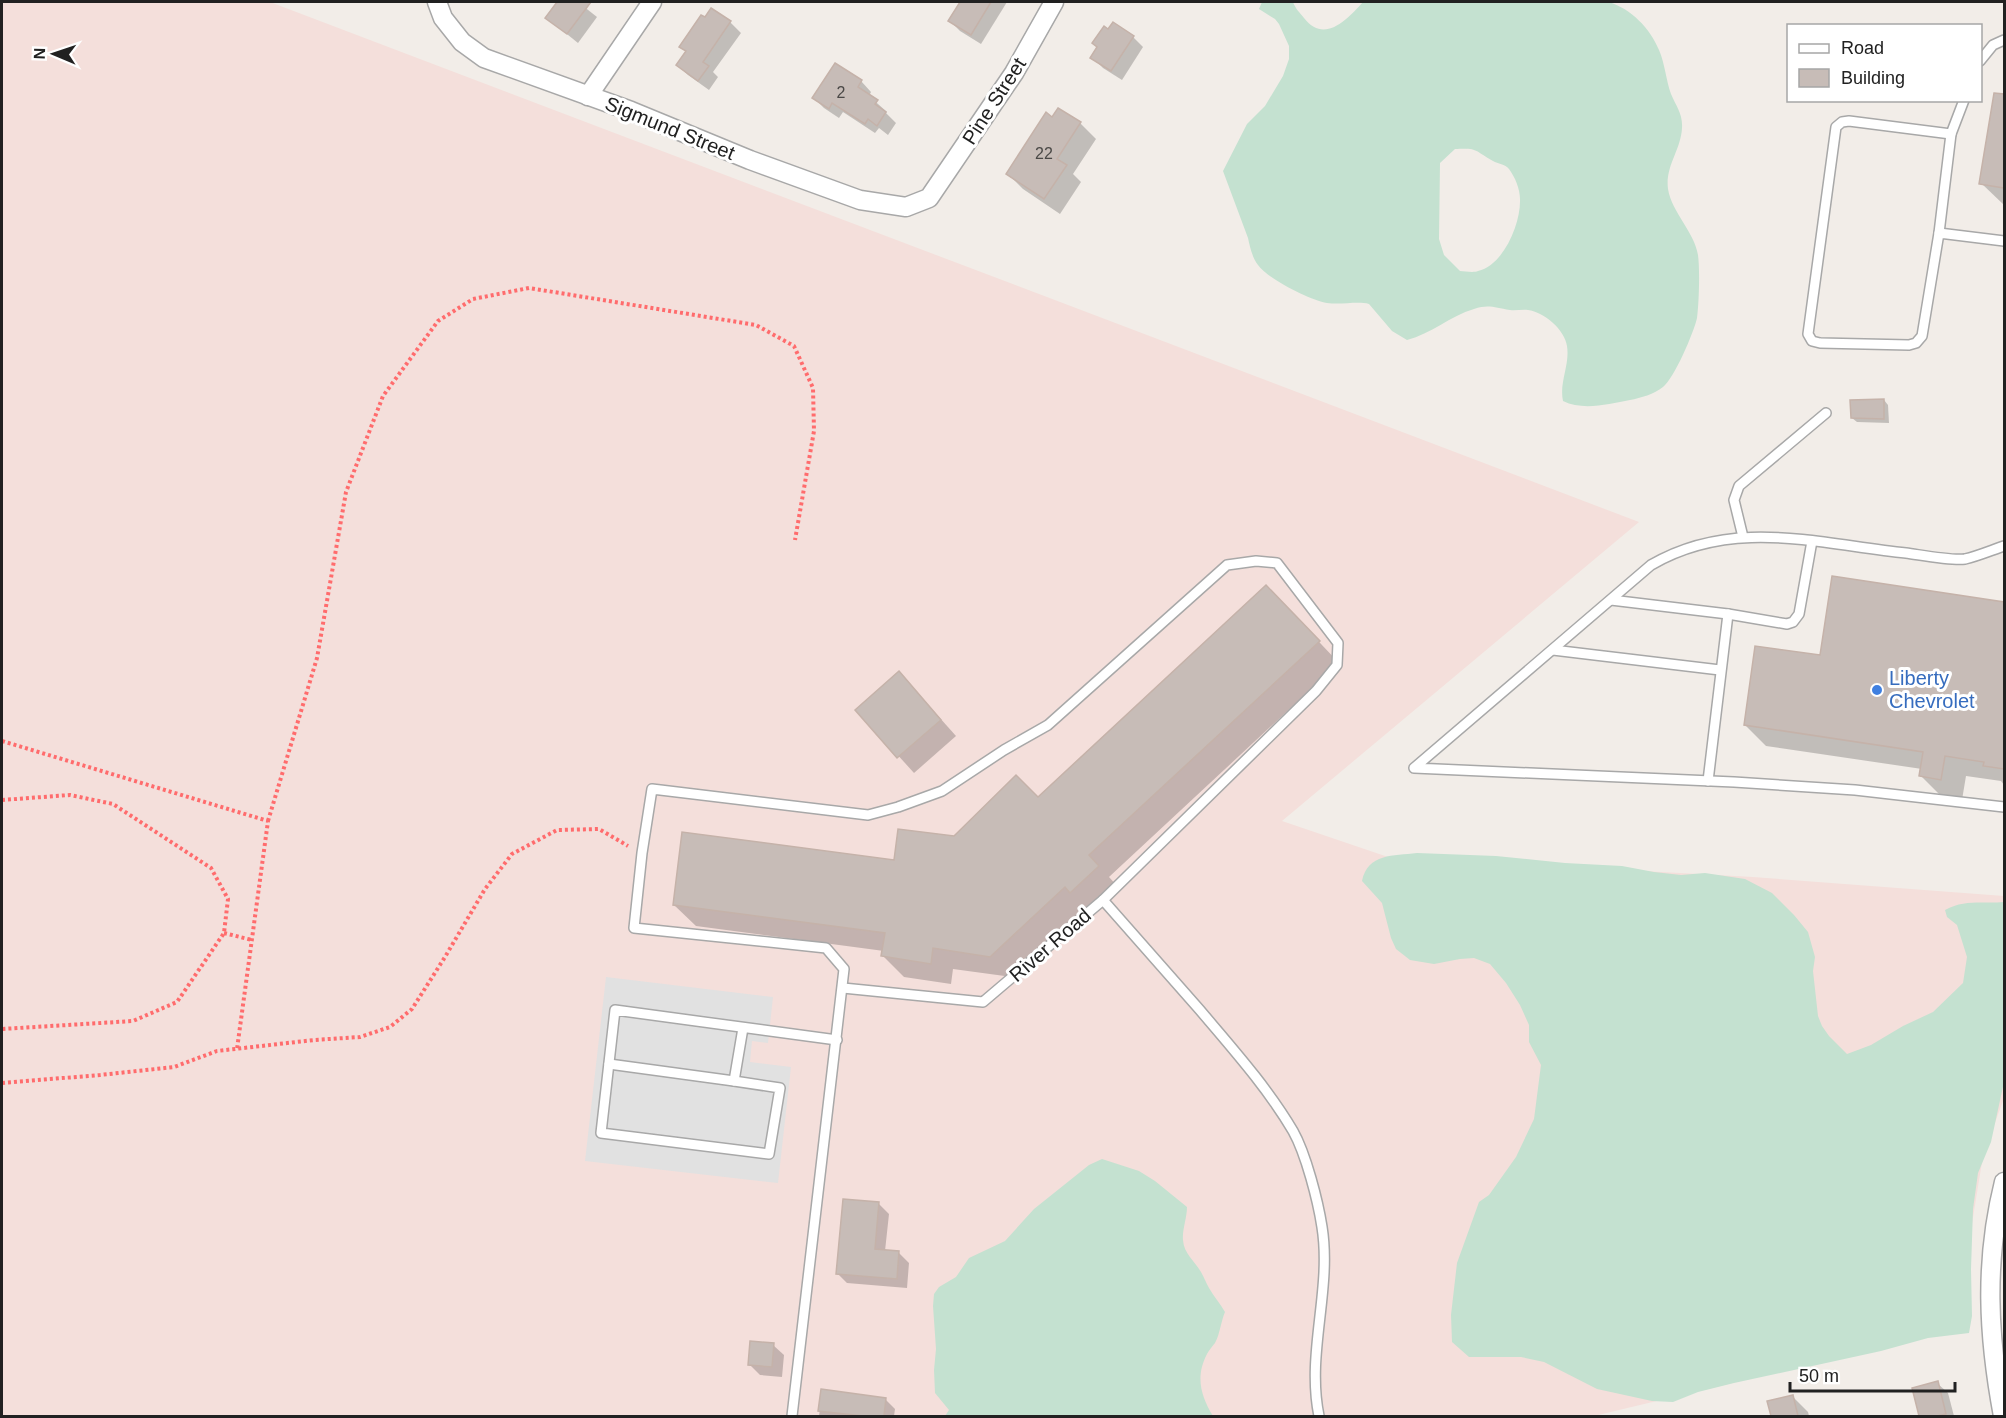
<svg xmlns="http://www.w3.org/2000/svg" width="2006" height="1418" font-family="Helvetica,sans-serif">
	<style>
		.military { fill: #f4dfdb }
		.wetland { fill: #c4e1d0; fill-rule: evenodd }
		.parking { fill: #e1e1e1 }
		.shadow { fill: #0003 }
		.building { fill: #c7bcb7; stroke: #c5b2a9; stroke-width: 1.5 }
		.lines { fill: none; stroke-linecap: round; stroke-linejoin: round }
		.service-casing { stroke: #a8a8a8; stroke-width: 12 }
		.minor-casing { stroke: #a8a8a8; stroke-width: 21 }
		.path { stroke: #ff6c6d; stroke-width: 4; stroke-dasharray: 3 3; stroke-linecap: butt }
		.service { stroke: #fff; stroke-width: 9 }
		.minor { stroke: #fff; stroke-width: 18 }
		.shop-dot { fill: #3f7fe0; stroke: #fff; stroke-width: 2 }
		.labels { text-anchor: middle; stroke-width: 6; stroke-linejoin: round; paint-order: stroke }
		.number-label { font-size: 16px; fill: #4a4846 }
		.street-label { font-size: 20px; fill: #212121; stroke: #fff }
		.shop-label { font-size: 20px; fill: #366cbe; stroke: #fff; text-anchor: start }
	</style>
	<rect width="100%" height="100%" fill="#f2ede8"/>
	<polygon class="military" points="2,2 270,2 1639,522 1282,821 1388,857 1753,877 2004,896 2004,1098 1983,1156 1967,1254 1965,1327 1594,1416 2,1416"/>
	<g class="wetland">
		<path d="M1262,2h31c2,6 7,11 11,16 20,26 43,2 59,-16h246c22,7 41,26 50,48 6,14 7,30 12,44 5,12 12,20 11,34 -1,22 -17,38 -14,61 4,24 26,42 30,66 2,15 1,48 -1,63 -3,14 -23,61 -34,69 -9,7 -22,11 -33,13 -21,4 -47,11 -67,1 -4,-19 7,-36 4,-55 -2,-16 -23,-34 -39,-36 -6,-1 -12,1 -18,0 -15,-2 -21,-6 -36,-1 -24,7 -43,25 -67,31l-15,-9 -23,-27c-11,-3 -28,1 -42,-1 -17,-3 -59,-24 -69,-38 -6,-8 -8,-18 -10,-27l-25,-67 24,-47 18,-18 18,-30 6,-17v-13l-10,-22 -4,-5 -16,-10zM1455,149c24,-1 18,1 38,12 5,3 12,3 16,8 6,8 11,20 11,30 1,24 -16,66 -42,72 -5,2 -13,0 -18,0l-16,-16 -5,-16 1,-76z"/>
		<path d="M1417,853l79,3 69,7 57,3 32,6 27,3 24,-2 40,6 27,14 22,22 14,17 7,25 -2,14 5,45 4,10 7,10 18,18 24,-9 32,-19 30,-14 30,-29 4,-26 -10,-32 -10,-8 -2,-7c20,-11 38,-6 59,-8v180l-13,60 -13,31 -5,36 -2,60 1,47 -3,17 -41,5 -47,13 -147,32 -36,9 -25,10 -21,-1 -55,-12 -53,-27 -23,-5h-52l-17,-15 -1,-27 6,-52 22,-61 10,-7 27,-38 18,-38 7,-54 -12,-23v-17l-9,-20 -14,-22 -16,-19 -16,-6 -14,1 -26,5 -24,-4 -14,-11 -5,-11 -9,-35 -20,-22c6,-28 31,-25 55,-28z"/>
		<path d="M1102,1159l37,12 16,10 32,26c0,11 -5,23 -4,33 1,14 11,20 18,32 3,5 5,11 8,16 5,9 11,15 16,24 -4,9 -5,22 -10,31 -3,4 -6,7 -8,11 -12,23 -6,42 6,62h-268l4,-6 -14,-17 -1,-23 2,-21 -3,-43 1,-12 5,-7 17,-10 13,-19 36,-17 29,-32 55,-44z"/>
	</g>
	<polygon class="parking" points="606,977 773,997 768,1043 752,1041 750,1062 791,1067 778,1183 585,1161"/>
	<g class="shadow">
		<polygon points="559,2 578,2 597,17 578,43 547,18"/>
		<polygon points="962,2 1007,2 981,44 960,31 950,21"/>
		<polygon points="712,10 730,22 741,33 713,72 718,77 709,90 688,75 677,65"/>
		<polygon points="1133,37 1143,47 1122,80 1103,68 1092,57 1099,47"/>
		<polygon points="836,65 861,81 871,92 869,96 887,112 886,113 896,123 888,135 879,128 875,133 843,112 839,118 824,108 814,98"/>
		<polygon points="1992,117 2004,119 2004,205 1981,183"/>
		<polygon points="1053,119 1080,123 1096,139 1073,174 1081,182 1060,214 1023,189 1008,174"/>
		<polygon points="1884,400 1888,405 1889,423 1857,422 1852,418"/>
		<polygon points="1833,578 2004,603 2004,785 2001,781 1966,776 1962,800 1942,797 1921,776 1922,769 1766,746 1745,725 1821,657"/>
		<polygon points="1287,608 1339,663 1109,877 1119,888 1093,912 1087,907 1012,977 953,969 951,984 904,977 883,956 884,951 696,926 674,905 895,861 955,838 1037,799"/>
		<polygon points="914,689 956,736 914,773 857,710"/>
		<polygon points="879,1204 889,1214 885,1251 898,1252 909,1263 907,1288 847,1283 837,1273"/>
		<polygon points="773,1345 784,1355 782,1377 760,1375 750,1365"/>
		<polygon points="1937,1383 1948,1393 1954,1416 1921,1416 1914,1389"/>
		<polygon points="822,1391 885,1399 895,1409 894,1416 819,1416"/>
		<polygon points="1792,1396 1808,1412 1809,1416 1773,1416 1769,1402"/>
	</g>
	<g class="building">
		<polygon points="557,2 591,2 567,34 545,18"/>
		<polygon points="960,2 991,2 971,35 948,21"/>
		<polygon points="711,8 731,21 703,62 709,66 698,81 676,65 686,51 679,47 701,15 705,17"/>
		<polygon points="1113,22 1134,36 1111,71 1090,58 1097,47 1092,43 1104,26 1108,29"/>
		<polygon points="835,63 862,80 858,87 878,100 875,104 886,112 877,126 868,119 865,124 832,103 829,109 812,98"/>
		<polygon points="1994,93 2004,94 2004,188 1979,184"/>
		<polygon points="1058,108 1081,122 1057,159 1067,165 1044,199 1006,174 1046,112 1052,117"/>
		<polygon points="1884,399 1884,419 1851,418 1850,400"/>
		<polygon points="1832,576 2004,602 2004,769 1983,766 1984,762 1945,756 1941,780 1919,776 1923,752 1744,725 1755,646 1820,655"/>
		<polygon points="1266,585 1320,641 1089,855 1099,866 1070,893 1065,887 990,957 933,948 931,964 881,956 885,933 673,905 682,832 894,860 898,829 954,836 1016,775 1038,797"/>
		<polygon points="899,671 941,720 897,758 855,710"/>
		<polygon points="843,1199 879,1202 875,1249 899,1251 897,1279 836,1274"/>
		<polygon points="750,1341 774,1343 772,1367 748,1365"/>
		<polygon points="1938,1381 1946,1414 1937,1416 1919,1416 1912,1388"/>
		<polygon points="821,1389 886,1398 884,1416 863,1416 818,1411"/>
		<polygon points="1793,1395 1798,1416 1771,1416 1767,1401"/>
	</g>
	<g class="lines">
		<defs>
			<g id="service">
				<polyline points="1980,61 1993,45 2004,40"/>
				<polyline points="1964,100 1951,134 1849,121 1842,122 1836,127 1808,334 1812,341 1820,343 1909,345 1916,343 1922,336 1939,233 2004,241"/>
				<polyline points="1939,233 1951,134"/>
				<polyline points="1743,537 1734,500 1739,486 1826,413"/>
				<path d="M2004,546c-12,4 -26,10 -39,13 -13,2 -44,-4 -59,-6 -88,-9 -173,-36 -255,12l-237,203 320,14 121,8 149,17"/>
				<polyline points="1611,600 1728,614 1787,624 1793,622 1799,614 1812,541"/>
				<polyline points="1553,650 1720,670"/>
				<polyline points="1708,781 1728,614"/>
				<path d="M843,988l140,14 120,-102c32,36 64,73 96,109 33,39 68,78 94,122 13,23 25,70 29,96 10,63 -16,126 -3,189"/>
				<polyline points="743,1028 734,1081 780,1088 769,1154 601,1133 615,1010 837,1040"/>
				<polyline points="609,1064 734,1081"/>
				<polyline points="792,1416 844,969 826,948 634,928 642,853 652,789 868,815 898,807 942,791 1004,750 1048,725 1227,565 1256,561 1277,563 1338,643 1337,665 1316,691 1103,900"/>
			</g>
			<g id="minor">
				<polyline points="437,2 443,18 462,42 484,58 631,111 750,160 860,200 906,207 929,198 1014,73 1054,2"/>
				<polyline points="588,96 652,2"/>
				<path d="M2003,1416c-15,-80 -19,-154 1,-234"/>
			</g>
		</defs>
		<use href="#service" class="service-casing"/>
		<use href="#minor" class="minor-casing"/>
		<g class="path">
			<polyline points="2,741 268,821 237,1049"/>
			<polyline points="2,800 70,795 113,804 211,868 228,899 224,933 177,1002 133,1021 2,1029"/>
			<polyline points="268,821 317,658 346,492 383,396 438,321 473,299 529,288 756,325 794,346 813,388 814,431 795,540"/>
			<polyline points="224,933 252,940"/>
			<polyline points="2,1083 100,1075 174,1067 217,1051 314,1040 360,1037 390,1027 412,1009 445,957 485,889 512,854 557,830 599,829 628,846"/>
		</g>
		<use href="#service" class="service"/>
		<use href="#minor" class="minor"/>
	</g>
	<circle class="shop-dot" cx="1877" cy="690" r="6"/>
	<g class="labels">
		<g class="number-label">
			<text x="841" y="98">2</text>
			<text x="1044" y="159">22</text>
		</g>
		<g class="street-label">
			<text transform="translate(994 101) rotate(-57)" y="7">Pine Street</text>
			<text transform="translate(670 128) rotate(22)" y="7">Sigmund Street</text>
			<text transform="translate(1050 945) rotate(-41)" y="7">River Road</text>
		</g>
		<g class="shop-label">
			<text x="1889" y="685">Liberty<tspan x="1889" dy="23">Chevrolet</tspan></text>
		</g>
	</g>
	<rect width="2006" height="1418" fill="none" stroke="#212121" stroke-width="6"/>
	<rect x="1787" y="24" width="195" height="78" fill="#ffffff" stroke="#a6a6a6" stroke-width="1.5"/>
	<rect x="1799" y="44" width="30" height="9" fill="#ffffff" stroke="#a6a6a6" stroke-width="1.5"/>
	<text x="1841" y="54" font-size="18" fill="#212121">Road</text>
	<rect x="1799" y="69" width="30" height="18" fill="#c7bcb7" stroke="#a6a6a6" stroke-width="1.5"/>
	<text x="1841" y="84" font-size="18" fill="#212121">Building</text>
	<g transform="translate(54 54) rotate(272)" stroke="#ffffff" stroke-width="4.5" paint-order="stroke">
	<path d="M0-4.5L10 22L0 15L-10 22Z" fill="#212121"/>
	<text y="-9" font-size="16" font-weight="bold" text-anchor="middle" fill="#212121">N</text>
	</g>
	<path d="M1790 1382v9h165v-9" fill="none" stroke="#212121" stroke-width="3"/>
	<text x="1799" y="1382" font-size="18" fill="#212121" stroke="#ffffff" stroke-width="4.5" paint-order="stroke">50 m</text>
</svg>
